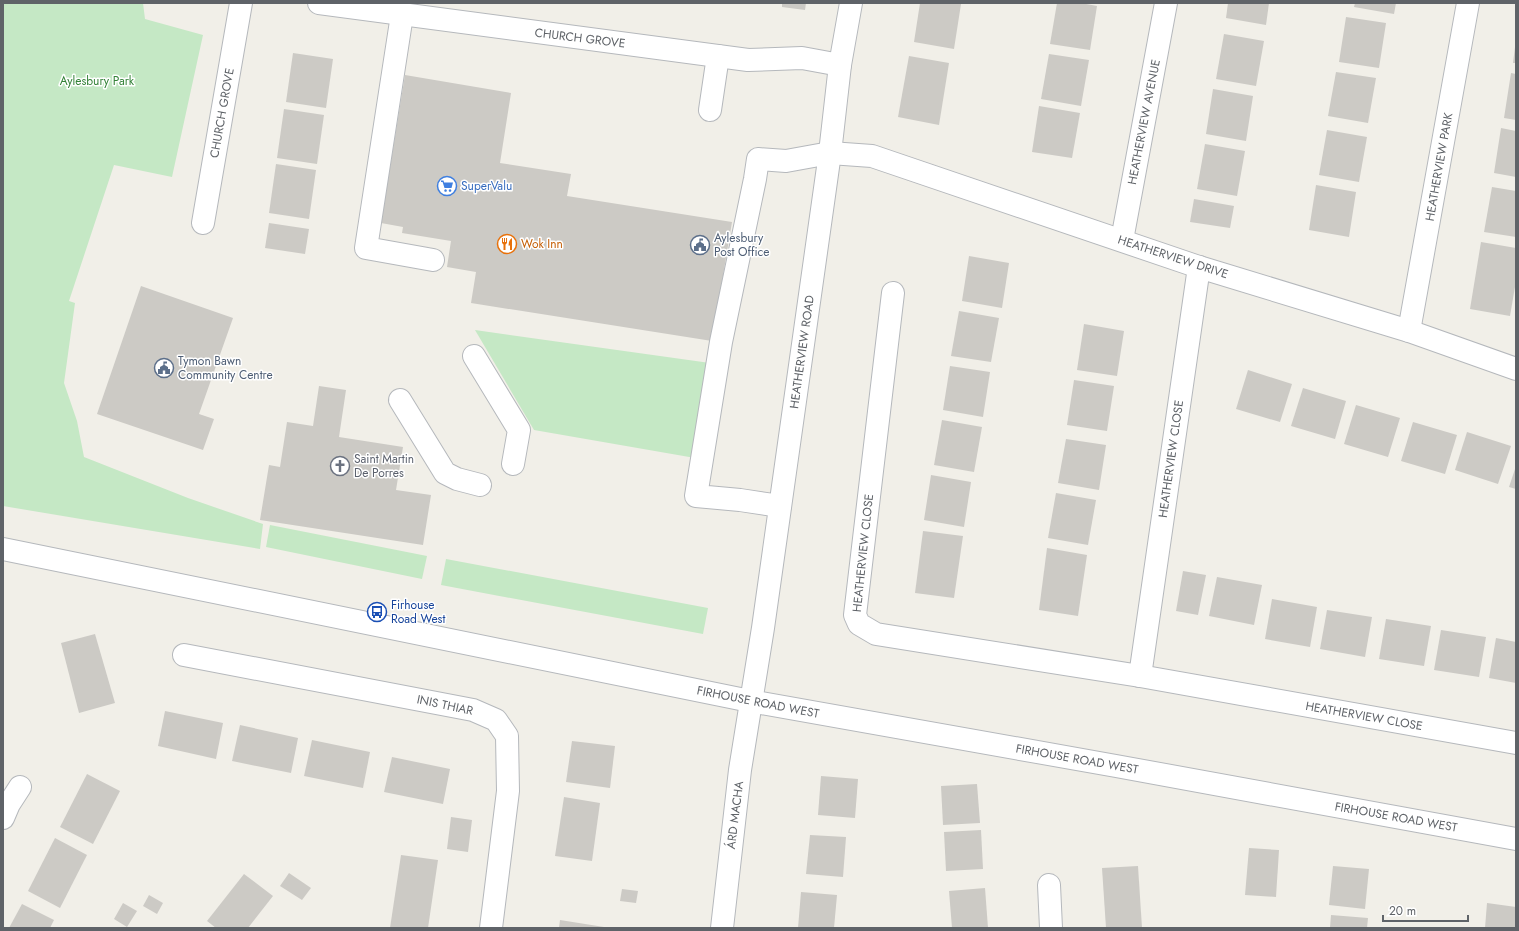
<svg xmlns="http://www.w3.org/2000/svg" width="1519" height="931" font-family="Jost,sans-serif">
	<style>
		.green { fill: #c5e8c5 }
		.building { fill: #cccac5 }
		.lines { fill: none; stroke-linecap: round; stroke-linejoin: round }
		.minor-casing { stroke: #b5b8bc; stroke-width: 24 }
		.minor { stroke: #fff; stroke-width: 22 }
		.labels { text-anchor: middle; stroke-width: 3; stroke-linejoin: round; paint-order: stroke }
		.street-label { font-size: 12px; fill: #5f6368; stroke: #fff }
		.park-label { font-size: 12px; fill: #348238; stroke: #fff }
		.shop-label { font-size: 12px; fill: #366cbe; stroke: #fff; text-anchor: start }
		.service-label { font-size: 12px; fill: #4e5e75; stroke: #fff; text-anchor: start }
		.food-label { font-size: 12px; fill: #c56008; stroke: #fff; text-anchor: start }
		.worship-label { font-size: 12px; fill: #5b616d; stroke: #fff; text-anchor: start }
		.transit-label { font-size: 12px; fill: #164399; stroke: #fff; text-anchor: start }
	</style>
	<rect width="100%" height="100%" fill="#f1efe8"/>
	<g class="green">
		<polygon points="3,3 143,3 145,19 203,35 172,177 114,165 69,301 75,303 64,383 77,421 84,457 188,498 263,524 260,549 3,506"/>
		<polygon points="475,330 710,363 695,458 534,430"/>
		<polygon points="270,525 427,556 422,579 266,547"/>
		<polygon points="446,559 708,608 703,634 441,585"/>
	</g>
	<g class="building">
		<polygon points="782,3 806,3 805,10 782,7"/>
		<polygon points="920,3 961,4 954,49 914,42"/>
		<polygon points="1057,3 1081,3 1097,6 1090,50 1050,44"/>
		<polygon points="1228,3 1269,3 1266,25 1226,18"/>
		<polygon points="1355,3 1396,3 1394,14 1354,7"/>
		<polygon points="1346,17 1386,23 1379,68 1339,62"/>
		<polygon points="1224,34 1264,41 1256,86 1216,79"/>
		<polygon points="1515,47 1516,48 1516,63 1513,63"/>
		<polygon points="293,53 333,59 326,108 286,102"/>
		<polygon points="1049,54 1089,60 1081,106 1041,99"/>
		<polygon points="909,56 949,63 939,125 898,117"/>
		<polygon points="1336,72 1376,78 1368,123 1328,116"/>
		<polygon points="1511,73 1516,74 1516,120 1504,118"/>
		<polygon points="405,75 511,93 500,163 571,174 567,196 732,222 712,341 471,303 476,272 447,267 451,241 402,233 403,227 381,223"/>
		<polygon points="1213,89 1253,96 1246,141 1206,134"/>
		<polygon points="1039,106 1080,113 1072,158 1032,152"/>
		<polygon points="284,109 324,115 317,164 277,158"/>
		<polygon points="1501,128 1516,131 1516,177 1494,173"/>
		<polygon points="1327,130 1367,137 1359,182 1319,175"/>
		<polygon points="1205,144 1245,151 1237,196 1197,189"/>
		<polygon points="276,164 316,170 309,219 269,213"/>
		<polygon points="1316,185 1356,192 1349,237 1309,230"/>
		<polygon points="1492,187 1516,191 1516,237 1484,232"/>
		<polygon points="1194,199 1234,206 1230,228 1190,222"/>
		<polygon points="269,223 309,229 305,254 265,248"/>
		<polygon points="1481,242 1516,248 1516,281 1510,316 1470,309"/>
		<polygon points="969,256 1009,263 1002,308 962,301"/>
		<polygon points="141,286 233,318 199,414 214,419 203,450 97,414"/>
		<polygon points="959,311 999,318 991,362 951,356"/>
		<polygon points="1084,324 1124,331 1117,376 1077,370"/>
		<polygon points="950,366 990,372 983,417 943,410"/>
		<polygon points="1248,370 1292,384 1280,422 1236,409"/>
		<polygon points="1074,380 1114,386 1107,431 1067,425"/>
		<polygon points="319,386 346,390 339,437 403,447 396,490 431,495 423,545 260,520 269,465 280,467 287,422 313,426"/>
		<polygon points="1303,388 1346,401 1335,439 1291,426"/>
		<polygon points="1356,405 1400,418 1388,457 1344,444"/>
		<polygon points="942,420 982,427 974,472 934,465"/>
		<polygon points="1413,422 1457,435 1445,474 1401,461"/>
		<polygon points="1467,432 1511,446 1498,484 1455,470"/>
		<polygon points="1066,439 1106,445 1099,490 1058,483"/>
		<polygon points="1516,466 1516,489 1509,487"/>
		<polygon points="931,475 971,482 964,527 924,520"/>
		<polygon points="1056,493 1096,500 1088,545 1048,538"/>
		<polygon points="923,531 963,536 954,598 915,593"/>
		<polygon points="1047,548 1087,555 1078,616 1039,610"/>
		<polygon points="1183,571 1206,575 1198,615 1176,611"/>
		<polygon points="1217,577 1262,585 1254,625 1209,616"/>
		<polygon points="1272,599 1317,607 1310,647 1265,639"/>
		<polygon points="1327,610 1372,617 1365,657 1320,649"/>
		<polygon points="1386,619 1431,626 1424,666 1379,659"/>
		<polygon points="1441,630 1486,637 1479,677 1434,670"/>
		<polygon points="95,634 115,703 79,713 61,643"/>
		<polygon points="1496,638 1516,642 1516,683 1489,678"/>
		<polygon points="165,711 223,723 216,759 158,746"/>
		<polygon points="240,725 298,738 291,773 232,761"/>
		<polygon points="312,740 370,752 363,788 304,776"/>
		<polygon points="572,741 615,746 610,788 566,782"/>
		<polygon points="392,757 450,769 443,804 384,792"/>
		<polygon points="87,774 120,791 93,844 60,827"/>
		<polygon points="821,776 858,779 855,818 818,815"/>
		<polygon points="977,784 980,823 943,825 941,786"/>
		<polygon points="564,797 600,803 592,861 555,856"/>
		<polygon points="451,817 472,820 468,852 447,849"/>
		<polygon points="981,830 983,869 946,871 944,832"/>
		<polygon points="810,835 846,837 843,877 806,874"/>
		<polygon points="55,838 87,855 60,908 28,891"/>
		<polygon points="1249,848 1279,850 1276,897 1245,895"/>
		<polygon points="401,855 438,860 428,928 390,928"/>
		<polygon points="1138,866 1142,928 1106,928 1102,868"/>
		<polygon points="1333,866 1369,869 1365,909 1329,905"/>
		<polygon points="289,873 311,888 302,900 280,886"/>
		<polygon points="244,874 273,896 248,928 216,928 207,921"/>
		<polygon points="985,888 988,928 952,928 949,891"/>
		<polygon points="622,889 638,891 636,903 620,901"/>
		<polygon points="801,892 837,895 834,928 798,928"/>
		<polygon points="149,895 163,903 157,914 143,906"/>
		<polygon points="123,903 137,911 127,927 114,919"/>
		<polygon points="1487,903 1516,907 1516,928 1485,928"/>
		<polygon points="22,904 54,920 50,928 9,928"/>
		<polygon points="1331,915 1368,918 1367,928 1330,928"/>
		<polygon points="560,920 604,927 603,928 559,928"/>
	</g>
	<g class="lines">
		<defs>
			<g id="minor">
				<polyline points="319,3 748,60 802,58 840,65"/>
				<polyline points="402,15 366,248 433,260"/>
				<polyline points="710,110 718,56"/>
				<polyline points="203,223 241,3"/>
				<polyline points="1122,240 1166,3"/>
				<polyline points="893,293 855,615 859,624 876,634 1140,676 1516,743"/>
				<polyline points="1409,331 1468,3"/>
				<polyline points="474,356 519,430 513,464"/>
				<polyline points="400,400 445,473 457,479 480,485"/>
				<polyline points="780,506 740,500 696,496 721,342 755,179 758,159 786,161 830,153 872,156 1199,267 1409,331 1516,369"/>
				<polyline points="3,549 750,701 1116,766 1516,839"/>
				<polyline points="184,655 473,710 496,720 507,736 508,791 491,928"/>
				<polyline points="1140,676 1199,267"/>
				<polyline points="3,818 9,804 20,787"/>
				<polyline points="1049,885 1051,928"/>
				<polyline points="722,928 740,770 763,628 830,153 840,65 851,3"/>
			</g>
		</defs>
		<use href="#minor" class="minor-casing"/>
		<use href="#minor" class="minor"/>
	</g>
	<defs>
		<symbol id="supermarket-ring" viewBox="-11 -11 22 22"><circle r="9.5" fill="#fff" stroke="#3f7fe0" stroke-width="1.5"/><path d="M-6-5.5h2.5l.6 2H6L4.5 2H-2.5L-4.4-4H-6ZM-1.5 3.2a1.3 1.3 0 1 0 .1 0ZM3 3.2a1.3 1.3 0 1 0 .1 0Z" fill="#3f7fe0"/></symbol>
		<symbol id="restaurant-ring" viewBox="-11 -11 22 22"><circle r="9.5" fill="#fff" stroke="#e8710a" stroke-width="1.5"/><path d="M-5-6h1v4h1v-4h1v4h1v-4h1v5L-1.5 .5V6h-2V.5L-5-1ZM5-6V6H3V1.5H1.5Q1.5-4 5-6Z" fill="#e8710a"/></symbol>
		<symbol id="civic-ring" viewBox="-11 -11 22 22"><circle r="9.5" fill="#fff" stroke="#5c6f8a" stroke-width="1.5"/><path d="M-.6-6.5H3V-4.5H.6V-3L4-1V1h2V6H-6V1h2V-1L-.6-3ZM-1.2 2.5V6h2.4V2.5Z" fill="#5c6f8a"/></symbol>
		<symbol id="church-ring" viewBox="-11 -11 22 22"><circle r="9.5" fill="#fff" stroke="#6b7280" stroke-width="1.5"/><path d="M-1.2-6h2.4v3.5h3.3v2.4h-3.3V6h-2.4V-.1h-3.3v-2.4h3.3Z" fill="#6b7280"/></symbol>
		<symbol id="bus-ring" viewBox="-11 -11 22 22"><circle r="9.5" fill="#fff" stroke="#1a4fb4" stroke-width="1.5"/><path d="M-5-6H5V4H4V6H2V4H-2V6H-4V4H-5ZM-3.5-4V0h7V-4ZM-3.5 1.2v1.5H-2V1.2ZM2 1.2v1.5H3.5V1.2Z" fill="#1a4fb4"/></symbol>
	</defs>
	<g fill-rule="evenodd">
		<use href="#supermarket-ring" x="436" y="175" width="22" height="22"/>
		<use href="#restaurant-ring" x="496" y="233" width="22" height="22"/>
		<use href="#civic-ring" x="689" y="234" width="22" height="22"/>
		<use href="#civic-ring" x="153" y="357" width="22" height="22"/>
		<use href="#church-ring" x="329" y="455" width="22" height="22"/>
		<use href="#bus-ring" x="366" y="601" width="22" height="22"/>
	</g>
	<g class="labels">
		<g class="street-label">
			<text transform="translate(580 38) rotate(7)" y="4">CHURCH GROVE</text>
			<text transform="translate(222 113) rotate(-80)" y="4">CHURCH GROVE</text>
			<text transform="translate(1144 122) rotate(-79)" y="4">HEATHERVIEW AVENUE</text>
			<text transform="translate(1439 167) rotate(-80)" y="4">HEATHERVIEW PARK</text>
			<text transform="translate(1173 257) rotate(18)" y="4">HEATHERVIEW DRIVE</text>
			<text transform="translate(802 352) rotate(-82)" y="4">HEATHERVIEW ROAD</text>
			<text transform="translate(1171 459) rotate(-82)" y="4">HEATHERVIEW CLOSE</text>
			<text transform="translate(863 553) rotate(-84)" y="4">HEATHERVIEW CLOSE</text>
			<text transform="translate(758 702) rotate(11)" y="4">FIRHOUSE ROAD WEST</text>
			<text transform="translate(445 705) rotate(12)" y="4">INIS THIAR</text>
			<text transform="translate(1364 716) rotate(10)" y="4">HEATHERVIEW CLOSE</text>
			<text transform="translate(1077 759) rotate(10)" y="4">FIRHOUSE ROAD WEST</text>
			<text transform="translate(735 815) rotate(-83)" y="4">ÁRD MACHA</text>
			<text transform="translate(1396 817) rotate(10)" y="4">FIRHOUSE ROAD WEST</text>
		</g>
		<g class="park-label">
			<text x="97" y="85">Aylesbury Park</text>
		</g>
		<g class="shop-label">
			<text x="461" y="190">SuperValu</text>
		</g>
		<g class="service-label">
			<text x="714" y="242">Aylesbury<tspan x="714" dy="14">Post Office</tspan></text>
			<text x="178" y="365">Tymon Bawn<tspan x="178" dy="14">Community Centre</tspan></text>
		</g>
		<g class="food-label">
			<text x="521" y="248">Wok Inn</text>
		</g>
		<g class="worship-label">
			<text x="354" y="463">Saint Martin<tspan x="354" dy="14">De Porres</tspan></text>
		</g>
		<g class="transit-label">
			<text x="391" y="609">Firhouse<tspan x="391" dy="14">Road West</tspan></text>
		</g>
	</g>
	<rect width="1519" height="931" fill="none" stroke="#5f6368" stroke-width="8"/>
	<path d="M1383 915v6h85v-6" fill="none" stroke="#5f6368" stroke-width="2"/>
	<text x="1389" y="915" font-size="12" fill="#5f6368" stroke="#ffffff" stroke-width="3" paint-order="stroke">20 m</text>
</svg>
